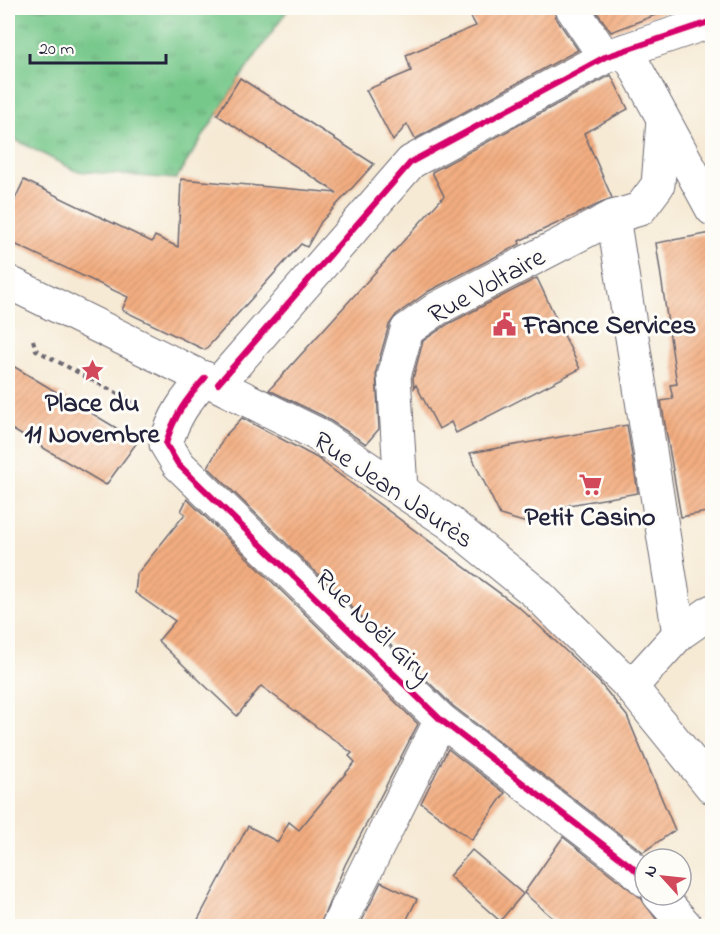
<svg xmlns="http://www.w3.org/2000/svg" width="720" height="934" font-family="'Indie Flower',sans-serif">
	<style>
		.grass { fill: url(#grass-tufts); stroke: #4c7562; stroke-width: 1.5 }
		.building { fill: url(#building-hatch) }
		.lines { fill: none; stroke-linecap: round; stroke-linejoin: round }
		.street-casing { stroke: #6c6871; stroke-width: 35 }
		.secondary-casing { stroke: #6c6871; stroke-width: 35 }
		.path { stroke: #6c6871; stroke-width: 4; stroke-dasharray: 4.5 4.5; stroke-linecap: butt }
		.street { stroke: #fff; stroke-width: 33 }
		.secondary { stroke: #fff; stroke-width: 33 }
		.cycleway-casing { stroke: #fdfcf7; stroke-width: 10 }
		.cycleway { stroke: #d6006c; stroke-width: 6 }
		.labels { text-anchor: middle; stroke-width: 6; stroke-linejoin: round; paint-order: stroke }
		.street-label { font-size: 27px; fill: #22223b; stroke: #fdfcf7 }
		.poi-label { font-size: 27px; font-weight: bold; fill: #22223b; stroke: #fdfcf7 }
	</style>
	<defs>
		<pattern id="grass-tufts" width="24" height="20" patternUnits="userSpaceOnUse" patternTransform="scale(1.5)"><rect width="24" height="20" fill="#76c88a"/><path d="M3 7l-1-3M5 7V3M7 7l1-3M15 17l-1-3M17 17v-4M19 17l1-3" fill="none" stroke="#60a272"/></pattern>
		<pattern id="building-hatch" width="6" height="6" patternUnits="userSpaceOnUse" patternTransform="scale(1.5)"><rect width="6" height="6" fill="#f3ad80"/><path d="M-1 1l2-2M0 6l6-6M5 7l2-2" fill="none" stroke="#d09570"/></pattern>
	</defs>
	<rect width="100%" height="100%" fill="#fdfcf7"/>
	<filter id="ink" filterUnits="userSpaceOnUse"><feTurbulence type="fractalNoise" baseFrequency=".0167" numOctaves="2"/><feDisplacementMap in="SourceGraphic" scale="12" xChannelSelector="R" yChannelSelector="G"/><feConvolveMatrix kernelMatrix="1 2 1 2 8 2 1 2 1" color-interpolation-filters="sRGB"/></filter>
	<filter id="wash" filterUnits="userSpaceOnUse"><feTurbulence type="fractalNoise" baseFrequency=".008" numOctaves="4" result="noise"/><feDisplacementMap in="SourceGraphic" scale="24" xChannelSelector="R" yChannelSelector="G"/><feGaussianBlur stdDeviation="1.35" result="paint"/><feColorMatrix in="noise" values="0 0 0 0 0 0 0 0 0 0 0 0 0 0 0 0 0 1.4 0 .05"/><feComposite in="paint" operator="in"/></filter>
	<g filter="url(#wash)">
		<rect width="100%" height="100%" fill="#f6ead5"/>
		<polygon class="grass" points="8,8 289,8 240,78 176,179 76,171 8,136"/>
		<g id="blocks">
			<g class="building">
				<polygon points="466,8 554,8 556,18 578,50 415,139 407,124 393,141 366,90 411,71 406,55 476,26"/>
				<polygon points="594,8 666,8 666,11 611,32"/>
				<polygon points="611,75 628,109 584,133 612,198 519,241 520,244 429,291 396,315 389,325 376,371 379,429 366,444 323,416 269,390 444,196 432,172"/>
				<polygon points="240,78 374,164 321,222 307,247 301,244 205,350 122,310 128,297 8,241 8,214 24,180 152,242 155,236 178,247 181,179 337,193 217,115"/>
				<polygon points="712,233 712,511 681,517 661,401 673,399 670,385 677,384 656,243"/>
				<polygon points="537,278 580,369 456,433 451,422 439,429 416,385 414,388 413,378 423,341 448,324"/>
				<polygon points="8,363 138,441 106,485 8,427"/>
				<polygon points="242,418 321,460 317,458 521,609 599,682 627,716 675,830 643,852 453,706 208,467 225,436"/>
				<polygon points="627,425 638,493 569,505 530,524 500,515 470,453"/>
				<polygon points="187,499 418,724 345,865 319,927 194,927 248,826 278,842 289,822 299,830 355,762 349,756 352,753 261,686 237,716 158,641 175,621 135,593 137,574 185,514 181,511"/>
				<polygon points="448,749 505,793 472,840 421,803"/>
				<polygon points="563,837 641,898 662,927 563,927 524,893"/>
				<polygon points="472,850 523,894 500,921 449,876"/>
				<polygon points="381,882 417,899 403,927 359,927"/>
			</g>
		</g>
	</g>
	<g filter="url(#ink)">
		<use href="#blocks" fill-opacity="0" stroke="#6c6871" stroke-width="1.5"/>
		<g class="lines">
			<defs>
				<g id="street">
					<polyline points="572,8 605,57"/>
					<polyline points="626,50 712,209"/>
					<path d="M205,378c-18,20 -32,39 -39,66l12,20 263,256 191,147 13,13"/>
					<polyline points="218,384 411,162 605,57 712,21"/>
					<polyline points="401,489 394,376 407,330 438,308 613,217"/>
					<polyline points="679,634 712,611"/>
					<polyline points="631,687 679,634 613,217 640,209 658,185 663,120"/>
					<polyline points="659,895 686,926"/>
					<polyline points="338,926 441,720"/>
				</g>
				<polyline id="secondary" points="8,282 315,433 450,523 536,593 631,687 712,787"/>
			</defs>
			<use href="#street" class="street-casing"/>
			<use href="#secondary" class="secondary-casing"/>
			<polyline class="path" points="33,340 36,350 139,405"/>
			<use href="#street" class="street"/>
			<use href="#secondary" class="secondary"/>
			<defs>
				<g id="cycleway">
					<path d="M205,378c-18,20 -32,39 -39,66l12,20 263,256 191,147 13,13"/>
					<polyline points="218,384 411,162 605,57 712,21"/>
				</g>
			</defs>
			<use href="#cycleway" class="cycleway-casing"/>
			<use href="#cycleway" class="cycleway"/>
		</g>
	</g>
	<defs>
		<symbol id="civic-bare" viewBox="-9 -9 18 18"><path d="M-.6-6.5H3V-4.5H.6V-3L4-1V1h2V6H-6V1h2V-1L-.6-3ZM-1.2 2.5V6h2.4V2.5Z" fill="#d1495b" stroke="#fdfcf7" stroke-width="2.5" paint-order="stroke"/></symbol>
		<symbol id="sight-bare" viewBox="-9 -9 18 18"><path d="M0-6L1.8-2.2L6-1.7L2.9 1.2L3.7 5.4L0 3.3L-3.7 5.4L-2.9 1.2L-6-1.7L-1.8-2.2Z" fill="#d1495b" stroke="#fdfcf7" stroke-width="2.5" paint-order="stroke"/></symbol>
		<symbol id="supermarket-bare" viewBox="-9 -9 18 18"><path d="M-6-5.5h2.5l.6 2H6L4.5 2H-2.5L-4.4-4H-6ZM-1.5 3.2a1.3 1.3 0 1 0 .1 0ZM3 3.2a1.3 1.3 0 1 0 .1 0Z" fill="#d1495b" stroke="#fdfcf7" stroke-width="2.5" paint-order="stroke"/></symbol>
	</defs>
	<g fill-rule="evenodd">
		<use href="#civic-bare" x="488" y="308" width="33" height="33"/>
		<use href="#sight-bare" x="76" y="354" width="33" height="33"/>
		<use href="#supermarket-bare" x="574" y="468" width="33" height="33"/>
	</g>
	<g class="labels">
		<g class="street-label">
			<text transform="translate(486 285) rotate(-29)" y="9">Rue Voltaire</text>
			<text transform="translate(394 489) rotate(34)" y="9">Rue Jean Jaurès</text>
			<text transform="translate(374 625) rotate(44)" y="9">Rue Noël Giry</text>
		</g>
		<g class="poi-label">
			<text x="523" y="333" text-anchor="start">France Services</text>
			<text x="92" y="411">Place du<tspan x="92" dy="31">11 Novembre</tspan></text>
			<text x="590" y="525">Petit Casino</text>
		</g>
	</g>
	<rect width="720" height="934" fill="none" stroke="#fdfcf7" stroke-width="30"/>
	<g transform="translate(663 877) rotate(297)"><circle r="28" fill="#fdfcf7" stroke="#a5a5ac" stroke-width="1.5"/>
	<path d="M0-4.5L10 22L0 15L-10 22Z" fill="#d1495b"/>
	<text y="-9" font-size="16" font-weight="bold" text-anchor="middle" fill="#22223b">N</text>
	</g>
	<path d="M30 54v9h136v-9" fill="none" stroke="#22223b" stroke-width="3"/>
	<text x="39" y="54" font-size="18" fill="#22223b" stroke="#fdfcf7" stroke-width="4.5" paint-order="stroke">20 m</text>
</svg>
